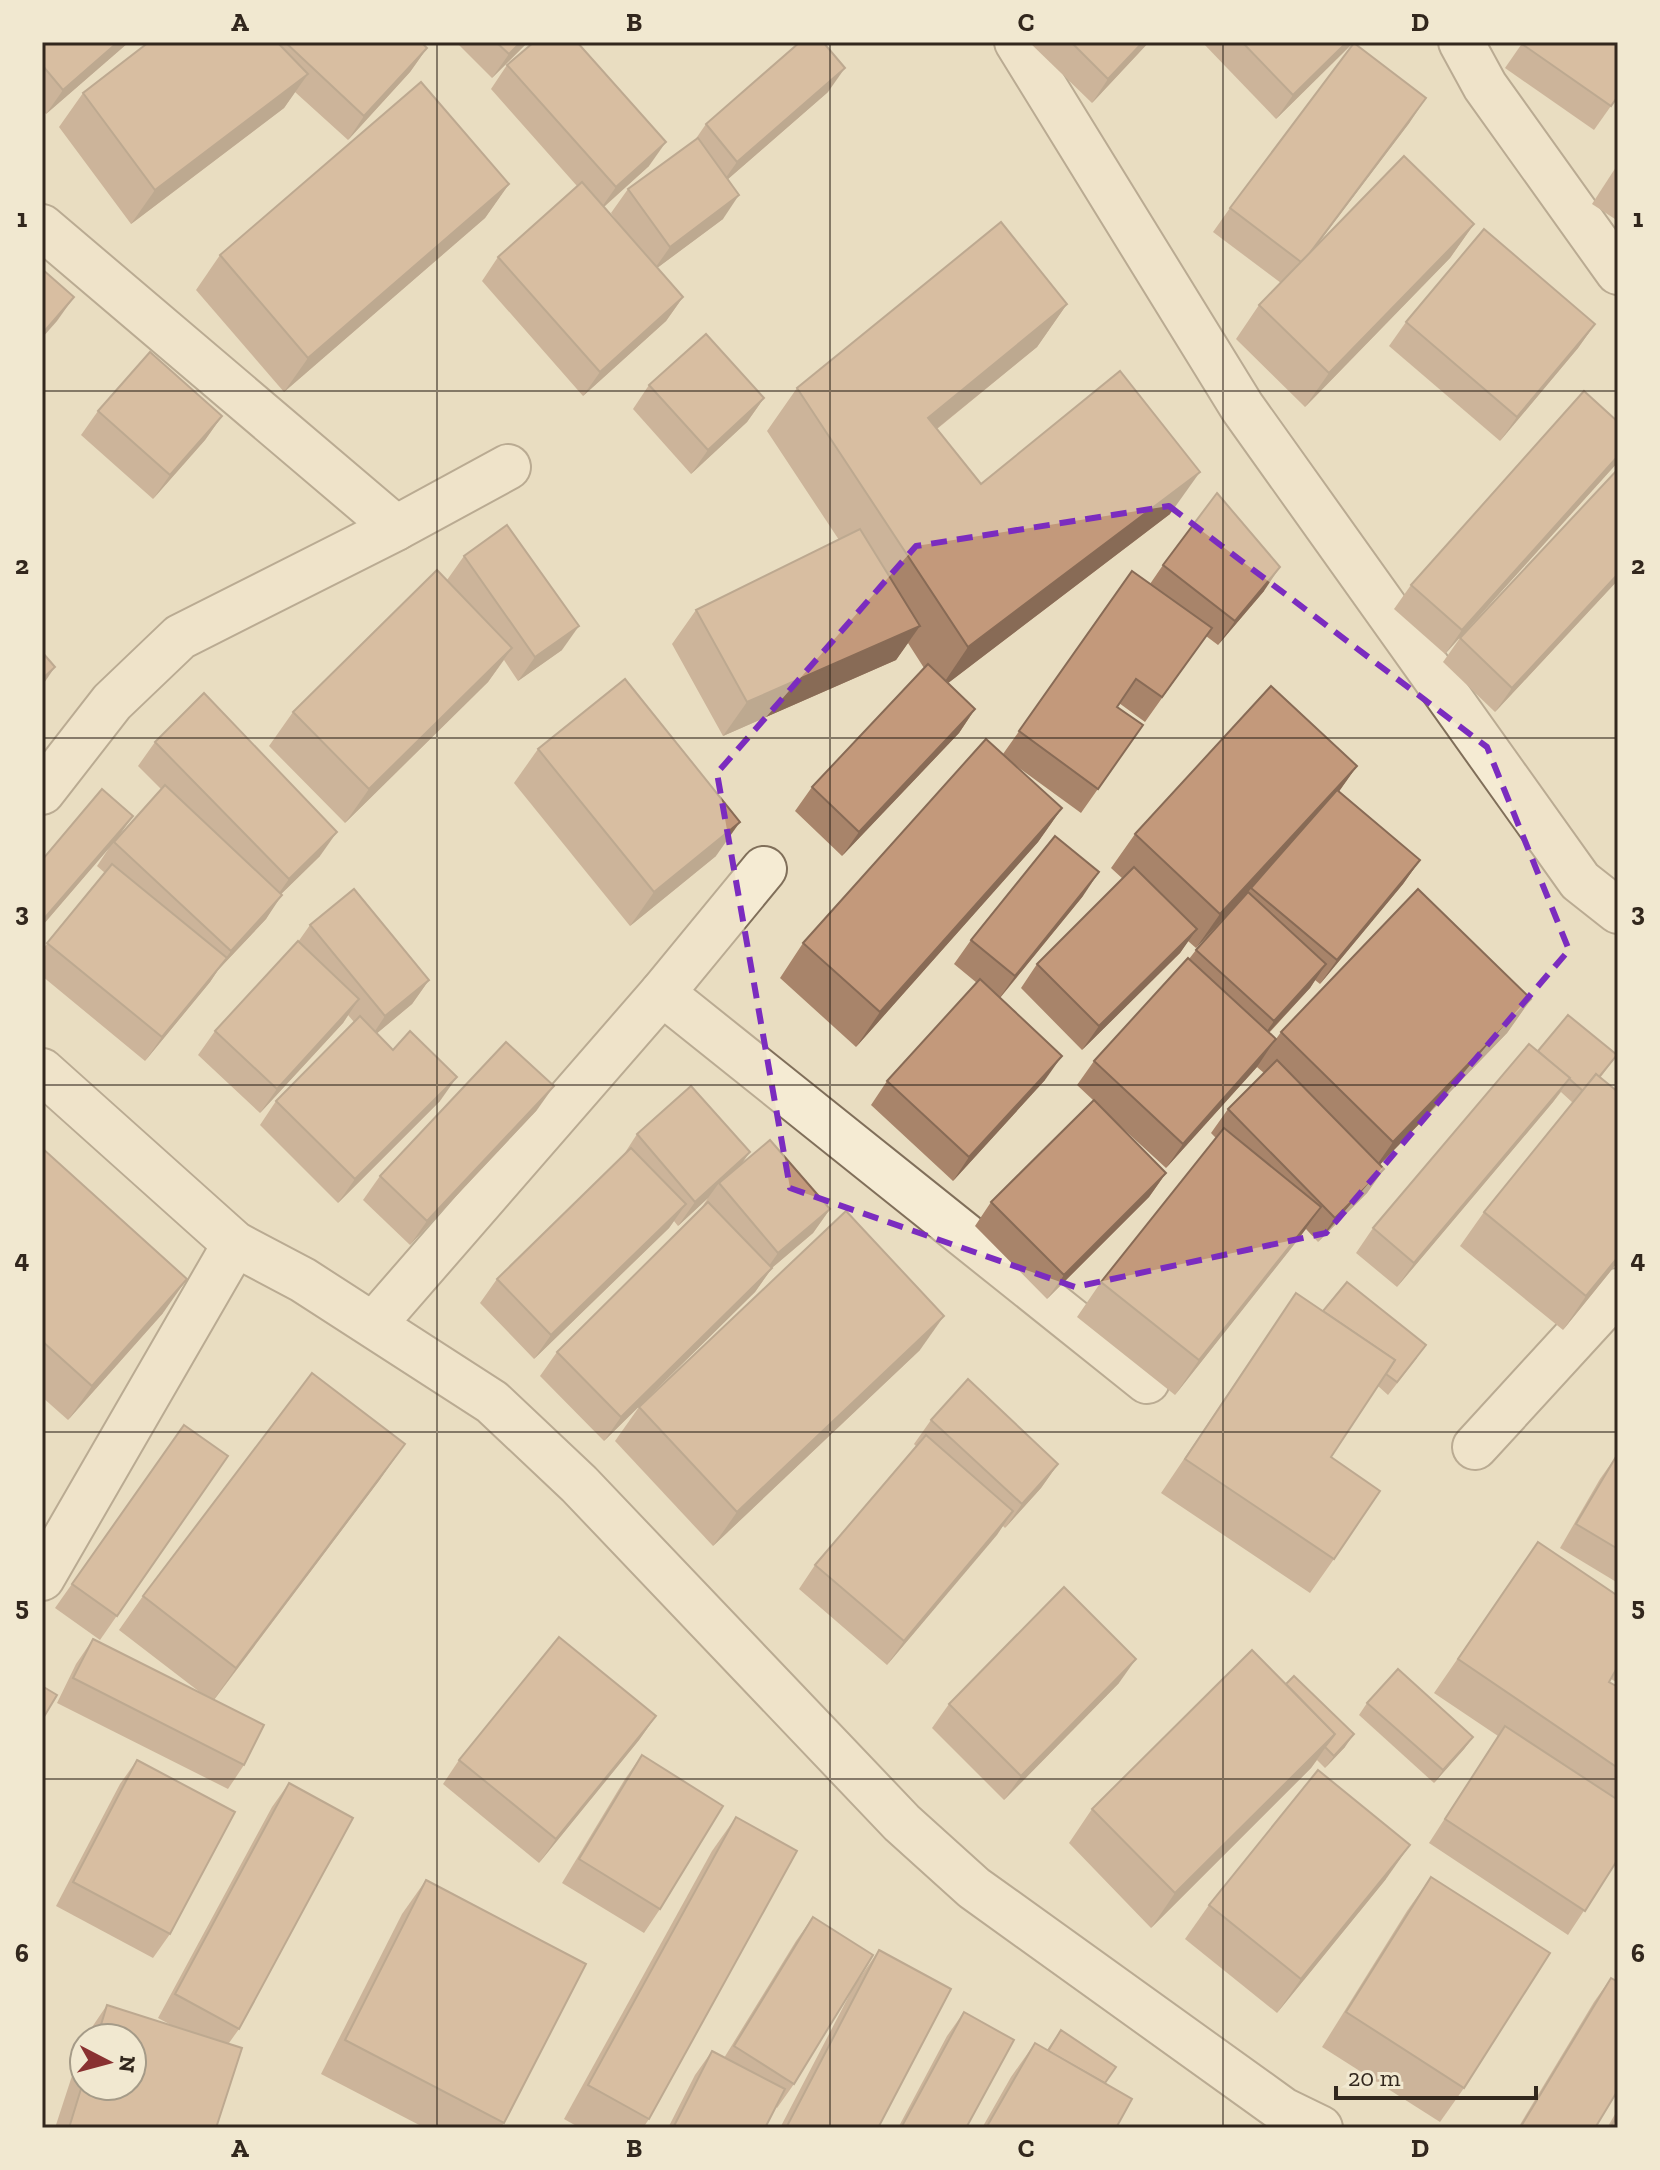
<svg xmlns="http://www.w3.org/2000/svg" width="1660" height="2170" font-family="'Zilla Slab',serif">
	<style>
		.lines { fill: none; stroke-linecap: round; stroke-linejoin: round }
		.minor-casing { stroke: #806f5a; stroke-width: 48 }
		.minor { stroke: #f5ebd3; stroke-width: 44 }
		.wall { fill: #a8846a; fill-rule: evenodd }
		.shaded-wall { fill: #886b56 }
		.building { fill: #c3997b; stroke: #886b56; stroke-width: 2 }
		.marked { fill: none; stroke: #7b2cbf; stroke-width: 6; stroke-dasharray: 16 10; stroke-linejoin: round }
		.grid { fill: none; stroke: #32271d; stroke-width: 2; stroke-opacity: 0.55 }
		.neatline { fill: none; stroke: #32271d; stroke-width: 3 }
		.grid-label { font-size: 26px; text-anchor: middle; font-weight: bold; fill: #32271d }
	</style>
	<rect width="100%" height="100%" fill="#e9ddc1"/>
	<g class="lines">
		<defs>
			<g id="minor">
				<polyline points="1017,42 1242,407 1580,881 1618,911"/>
				<polyline points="1461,42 1485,86 1618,272"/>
				<polyline points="42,227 396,528"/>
				<polyline points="42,792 112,702 180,637 396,528 508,467"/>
				<polyline points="662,993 1147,1381"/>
				<polyline points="42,1071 235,1244 303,1280 492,1402 579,1484 902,1823 974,1888 1283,2110 1320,2128"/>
				<polyline points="374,1324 662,993 764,869"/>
				<polyline points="1475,1447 1618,1291"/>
				<polyline points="42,1578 235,1244"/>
			</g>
		</defs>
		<use href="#minor" class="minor-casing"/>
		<use href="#minor" class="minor"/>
	</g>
	<g class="wall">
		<polygon points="42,42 129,42 46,114 42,109"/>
		<polygon points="149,42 421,42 427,48 410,72 348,140 295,92 284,108 131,224 59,127 83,93"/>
		<polygon points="456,42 528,42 492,78"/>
		<polygon points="1029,42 1149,42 1092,103"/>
		<polygon points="1202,42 1354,42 1276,119"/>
		<polygon points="1523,42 1618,96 1594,130 1505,68"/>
		<polygon points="507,65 649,166 604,207 619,224 611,213 628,189 695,140 706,124 828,92 728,179 723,219 657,268 683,297 666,321 583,396 482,281 498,257 577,186 491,89"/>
		<polygon points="1410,122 1314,248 1474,224 1450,258 1305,407 1236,339 1259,305 1281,283 1213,232 1230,208"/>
		<polygon points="1618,164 1618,221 1592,204"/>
		<polygon points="509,184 485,218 284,392 196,290 220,255"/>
		<polygon points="1067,304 1037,347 937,429 981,484 1170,514 948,683 975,709 959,733 842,856 795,811 812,787 924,668 908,643 896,660 723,736 672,644 696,610 839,540 767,431 797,388"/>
		<polygon points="1406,322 1595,324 1578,348 1500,441 1389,346"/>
		<polygon points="649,385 764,398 747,422 691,474 633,409"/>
		<polygon points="98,411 222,416 205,440 153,499 81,435"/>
		<polygon points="1618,422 1618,462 1445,654 1394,609 1411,585"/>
		<polygon points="1618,469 1618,580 1495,712 1443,662 1460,638"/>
		<polygon points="464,556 562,650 518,681 504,660 488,682 345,823 269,746 293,712 447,580"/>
		<polygon points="1163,565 1264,591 1218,645 1206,636 1145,722 1119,703 1117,707 1143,725 1081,813 1011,762 1062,808 1038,842 856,1047 780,978 803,943 1003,754 1132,571 1150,584"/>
		<polygon points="155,742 320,856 281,894 266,919 218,970 210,982 145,1061 42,976 42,950 105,873 97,866 109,848 42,926 42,860 120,835 161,789 138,766"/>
		<polygon points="538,749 716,856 630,926 514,783"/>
		<polygon points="1357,766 1339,791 1420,860 1403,884 1320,984 1315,980 1310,988 1269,1033 1276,1039 1281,1032 1531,999 1507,1033 1380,1164 1384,1169 1367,1193 1318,1242 1306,1229 1175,1395 1077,1317 1101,1282 1216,1138 1211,1133 1228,1109 1264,1073 1257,1067 1166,1168 1105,1112 1166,1173 1149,1197 1047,1299 975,1226 991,1202 1094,1101 1077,1085 1094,1061 1189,959 1196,950 1250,890 1196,948 1188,941 1180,953 1082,1050 1021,988 1037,964 1123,879 1111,868 1135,834"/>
		<polygon points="1083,896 1000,998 1045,1080 953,1181 871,1105 887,1081 977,983 954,964 971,940"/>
		<polygon points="310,925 429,980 412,1004 377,1033 440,1101 338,1203 260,1125 276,1101 354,1022 348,1015 343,1023 260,1113 198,1055 215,1031 298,942"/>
		<polygon points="1538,1051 1617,1055 1600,1078 1618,1262 1563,1330 1460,1246 1484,1212 1573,1103 1561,1092 1553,1102 1397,1287 1356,1253 1373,1228"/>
		<polygon points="537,1110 410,1245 363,1200 380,1176"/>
		<polygon points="637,1134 742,1164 830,1209 813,1233 772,1268 755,1292 604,1441 540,1376 557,1352 702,1207 708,1198 678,1226 674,1221 669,1228 534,1359 480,1303 497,1279 621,1159"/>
		<polygon points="42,1148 163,1313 68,1420 42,1397"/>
		<polygon points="1296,1293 1323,1311 1417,1358 1388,1395 1378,1386 1331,1457 1334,1559 1310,1593 1161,1493"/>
		<polygon points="920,1350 713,1546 615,1441 639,1407"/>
		<polygon points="931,1420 1058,1464 1041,1488 1005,1528 1003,1526 887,1665 799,1589 815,1565 916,1446 914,1444"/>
		<polygon points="184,1425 228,1456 100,1640 55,1608"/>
		<polygon points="1617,1455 1618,1456 1618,1583 1560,1548 1600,1479"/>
		<polygon points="381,1478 214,1700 244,1765 228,1789 57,1703 76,1664 93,1639 201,1693 119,1630 143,1596"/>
		<polygon points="1538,1542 1618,1596 1618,1683 1611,1679 1609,1682 1618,1687 1618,1859 1568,1935 1429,1843 1498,1736 1434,1693"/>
		<polygon points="1252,1650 1345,1747 1325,1768 1317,1760 1311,1768 1151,1928 1069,1843 1092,1809"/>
		<polygon points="1119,1683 1004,1800 932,1728 949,1704"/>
		<polygon points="1367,1703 1473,1737 1464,1749 1434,1783 1359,1715"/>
		<polygon points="656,1716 639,1740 539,1863 443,1784 459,1760"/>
		<polygon points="642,1755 660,1909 644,1933 562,1883 625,1779"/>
		<polygon points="137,1760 170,1934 153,1958 56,1906 120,1784"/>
		<path d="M289,1783l-50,246 -10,14 -13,85h-161l29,-89 23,-34 64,20 -13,-7 114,-211zM84,2038h48l-48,48z"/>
		<polygon points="736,1817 649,2119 643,2128 580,2128 564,2119 712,1851"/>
		<polygon points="1431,1877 1464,2088 1440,2122 1322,2047 1407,1911"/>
		<polygon points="1386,1879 1277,2013 1185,1939 1209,1905"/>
		<polygon points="426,1880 504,2123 500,2128 425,2128 321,2074 402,1914"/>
		<polygon points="813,1917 859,1979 879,1950 878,2128 780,2128 852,1990 794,2084 777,2108 776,2107 765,2128 668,2128 695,2075 712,2051 724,2058 796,1941"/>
		<polygon points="1611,1978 1595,2128 1518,2128 1594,2002"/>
		<polygon points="964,2012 966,2128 898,2128 947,2036"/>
		<polygon points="1061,2030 1105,2083 1116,2128 982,2128 1011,2077 1035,2043 1047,2050"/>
		<polygon points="1618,2109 1618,2128 1607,2128"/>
	</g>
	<g class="shaded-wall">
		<polygon points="118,42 129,42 46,114 63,90"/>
		<polygon points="521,42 528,42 492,78 509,54"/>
		<polygon points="1143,42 1149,42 1092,103 1108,79"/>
		<polygon points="1347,42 1354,42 1276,119 1293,95"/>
		<polygon points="427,48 410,72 348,140 364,116"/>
		<polygon points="845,68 828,92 720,186 737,162"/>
		<polygon points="308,74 284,108 131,224 155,190"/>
		<polygon points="1426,98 1410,122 1286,286 1302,262"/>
		<polygon points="666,142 649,166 599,211 616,187"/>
		<polygon points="509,184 485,218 284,392 308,358"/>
		<polygon points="739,195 723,219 653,271 670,247"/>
		<polygon points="1474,224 1450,258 1305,407 1329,373"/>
		<polygon points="74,297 57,321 42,338 42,334"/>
		<polygon points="683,297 666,321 583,396 600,372"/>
		<polygon points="1067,304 1037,347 898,460 928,418"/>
		<polygon points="1595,324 1578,348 1500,441 1517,417"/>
		<polygon points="764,398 747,422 691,474 708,450"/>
		<polygon points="222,416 205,440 153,499 170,475"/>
		<polygon points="1618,456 1618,462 1445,654 1462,630"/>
		<polygon points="1200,472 1170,514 939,690 968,647"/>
		<polygon points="1280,567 1264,591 1218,645 1235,621"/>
		<polygon points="1618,574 1618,580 1495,712 1512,688"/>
		<polygon points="579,626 562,650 518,681 535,657"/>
		<polygon points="920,626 896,660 723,736 747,702"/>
		<polygon points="512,648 488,682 345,823 369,789"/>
		<polygon points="55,667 42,686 42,679"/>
		<polygon points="975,709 959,733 842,856 859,832"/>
		<polygon points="1357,766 1333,800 1196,948 1220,914"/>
		<polygon points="1062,808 1038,842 856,1047 880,1012"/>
		<polygon points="133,816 116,840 42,926 42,921"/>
		<polygon points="740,822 716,856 630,926 654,892"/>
		<polygon points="337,832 320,856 272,903 289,879"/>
		<polygon points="1420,860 1403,884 1320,984 1337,960"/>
		<polygon points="1099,872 1083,896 998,1000 1015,976"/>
		<polygon points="282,895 266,919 218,970 210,982 145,1061 162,1037 220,966 231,951"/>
		<polygon points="1197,929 1180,953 1082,1050 1099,1026"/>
		<polygon points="1326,964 1310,988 1257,1045 1274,1021"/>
		<polygon points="429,980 412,1004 369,1040 385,1016"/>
		<polygon points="359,999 343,1023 260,1113 277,1089"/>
		<polygon points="1531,999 1507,1033 1369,1176 1393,1142"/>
		<polygon points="1273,1043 1257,1067 1166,1168 1183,1144"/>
		<polygon points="1062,1056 1045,1080 953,1181 969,1157"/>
		<polygon points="457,1077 440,1101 338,1203 355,1179"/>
		<polygon points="1570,1078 1553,1102 1397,1287 1414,1263"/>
		<polygon points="554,1086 537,1110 410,1245 427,1221"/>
		<polygon points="750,1152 733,1176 719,1183 708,1198 678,1226 695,1202"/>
		<polygon points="1384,1169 1367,1193 1318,1242 1335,1218"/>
		<polygon points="1166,1173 1149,1197 1047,1299 1064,1275"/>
		<polygon points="686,1204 669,1228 534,1359 551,1335"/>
		<polygon points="1321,1207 1297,1241 1175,1395 1199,1360"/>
		<polygon points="830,1209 813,1233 761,1277 778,1253"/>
		<polygon points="1618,1257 1618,1262 1563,1330 1586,1296"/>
		<polygon points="772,1268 755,1292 604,1441 621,1417"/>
		<polygon points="187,1279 163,1313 68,1420 92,1386"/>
		<polygon points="944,1316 920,1350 713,1546 737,1512"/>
		<polygon points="405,1444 381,1478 212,1702 236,1668"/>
		<polygon points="1058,1464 1041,1488 1005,1528 1022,1504"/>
		<polygon points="1013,1511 997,1535 887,1665 904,1641"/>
		<polygon points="1136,1659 1119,1683 1004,1800 1021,1776"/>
		<polygon points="656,1716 639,1740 539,1863 556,1839"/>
		<polygon points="1335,1734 1311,1768 1151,1928 1175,1893"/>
		<polygon points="1354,1734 1345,1747 1325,1768 1334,1756"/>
		<polygon points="1473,1737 1464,1749 1434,1783 1443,1770"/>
		<polygon points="1410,1845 1386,1879 1277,2013 1301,1979"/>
	</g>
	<g class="building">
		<polygon points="42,42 118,42 63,90 42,65"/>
		<polygon points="149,42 277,42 308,74 155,190 83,93"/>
		<polygon points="285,42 421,42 427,48 364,116"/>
		<polygon points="496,42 521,42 509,54"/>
		<polygon points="534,42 577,42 666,142 616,187 507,65"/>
		<polygon points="800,42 823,42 845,68 737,162 706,124"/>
		<polygon points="1071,42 1143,42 1108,79"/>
		<polygon points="1242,42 1347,42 1293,95"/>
		<polygon points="1524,42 1618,42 1618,96 1611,106 1522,44"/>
		<polygon points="1354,43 1426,98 1309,254 1301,262 1230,208"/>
		<polygon points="421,82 509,184 308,358 220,255"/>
		<polygon points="698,138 739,195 670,247 628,189"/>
		<polygon points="1404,156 1474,224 1329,373 1259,305"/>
		<polygon points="582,182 683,297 600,372 498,257"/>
		<polygon points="1001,222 1067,304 928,418 981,484 1120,371 1200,472 968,647 797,388"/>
		<polygon points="1484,229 1595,324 1517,417 1406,322"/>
		<polygon points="42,269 74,297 42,334"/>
		<polygon points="706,334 764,398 708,450 649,385"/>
		<polygon points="150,352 222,416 170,475 98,411"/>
		<polygon points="1584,391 1618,422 1618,456 1462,630 1411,585"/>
		<polygon points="1618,469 1618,574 1512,688 1460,638"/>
		<polygon points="1217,493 1280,567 1235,621 1163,565"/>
		<polygon points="507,525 579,626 535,657 464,556"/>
		<polygon points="860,529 920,626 747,702 696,610"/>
		<polygon points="437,570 512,648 369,789 293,712"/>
		<polygon points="1132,571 1212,628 1162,697 1136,679 1117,707 1143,725 1098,789 1019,731"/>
		<polygon points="42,652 55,667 42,679"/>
		<polygon points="928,664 975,709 859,832 812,787"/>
		<polygon points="625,679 740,822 654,892 538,749"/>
		<polygon points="1271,686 1357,766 1220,914 1135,834"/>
		<polygon points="204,693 337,832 289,879 155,742"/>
		<polygon points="986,739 1062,808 880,1012 803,943"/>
		<polygon points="165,785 282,895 231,951 114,842"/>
		<polygon points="102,789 133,816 42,921 42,860"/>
		<polygon points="1337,790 1420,860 1337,960 1251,888"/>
		<polygon points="1055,836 1099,872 1015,976 971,940"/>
		<polygon points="112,864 227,958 162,1037 47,943"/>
		<polygon points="1134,867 1197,929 1099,1026 1037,964"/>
		<polygon points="354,889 429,980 385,1016 310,925"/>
		<polygon points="1418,889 1531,999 1393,1142 1281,1032"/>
		<polygon points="1248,892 1326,964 1274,1021 1196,950"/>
		<polygon points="298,941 359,999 277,1089 215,1031"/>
		<polygon points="1188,958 1276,1039 1183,1144 1094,1061"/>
		<polygon points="980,979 1062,1056 969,1157 887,1081"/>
		<polygon points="1568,1015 1617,1055 1599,1077 1596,1074 1583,1091 1538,1051"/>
		<polygon points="360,1016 393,1050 410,1031 457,1077 355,1179 276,1101"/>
		<polygon points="506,1042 554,1086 427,1221 380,1176"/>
		<polygon points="1529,1044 1570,1078 1414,1263 1373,1228"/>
		<polygon points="1277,1060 1384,1169 1335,1218 1228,1109"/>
		<polygon points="1596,1074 1618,1092 1618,1257 1586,1296 1484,1212"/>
		<polygon points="691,1086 750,1152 695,1202 637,1134"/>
		<polygon points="1094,1100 1166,1173 1064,1275 991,1202"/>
		<polygon points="1224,1128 1321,1207 1199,1360 1101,1282"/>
		<polygon points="770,1140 830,1209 778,1253 719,1183"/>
		<polygon points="42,1148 187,1279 92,1386 42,1341"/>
		<polygon points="631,1148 686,1204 551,1335 497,1279"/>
		<polygon points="708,1202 772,1268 621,1417 557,1352"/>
		<polygon points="846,1211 944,1316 737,1512 639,1407"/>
		<polygon points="1347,1282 1426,1345 1397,1382 1386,1374 1395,1360 1323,1311"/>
		<polygon points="1296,1293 1395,1360 1331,1457 1380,1491 1334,1559 1185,1459"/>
		<polygon points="312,1373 405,1444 236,1668 143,1596"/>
		<polygon points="968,1379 1058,1464 1022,1504 931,1420"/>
		<polygon points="184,1425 228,1456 117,1616 72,1584"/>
		<polygon points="926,1435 1013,1511 904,1641 815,1565"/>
		<polygon points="1617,1455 1618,1456 1618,1549 1576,1524"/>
		<polygon points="1538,1542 1618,1596 1618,1666 1609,1682 1618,1687 1618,1768 1458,1659"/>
		<polygon points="1064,1587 1136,1659 1021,1776 949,1704"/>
		<polygon points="559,1637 656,1716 556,1839 459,1760"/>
		<polygon points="93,1639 264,1725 244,1765 73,1678"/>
		<polygon points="1252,1650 1335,1734 1175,1893 1092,1809"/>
		<polygon points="1398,1669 1473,1737 1443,1770 1367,1703"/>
		<polygon points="1294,1676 1354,1734 1334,1756 1325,1747 1335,1734 1286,1684"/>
		<polygon points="42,1686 57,1695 42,1720"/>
		<polygon points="1505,1726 1618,1800 1618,1859 1585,1911 1445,1819"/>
		<polygon points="642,1755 723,1806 660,1909 579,1859"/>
		<polygon points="137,1760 235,1812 170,1934 73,1882"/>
		<polygon points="1318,1770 1410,1845 1301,1979 1209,1905"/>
		<polygon points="289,1783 353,1818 239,2029 175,1994"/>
		<polygon points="736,1817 797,1851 649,2119 588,2085"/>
		<polygon points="1431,1877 1550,1953 1464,2088 1346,2012"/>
		<polygon points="426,1880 586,1964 504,2123 345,2040"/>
		<polygon points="813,1917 873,1955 794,2084 734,2046"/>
		<polygon points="879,1950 951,1989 878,2128 786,2128"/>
		<polygon points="1611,1978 1618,1982 1618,2090 1595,2128 1520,2128"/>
		<polygon points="107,2005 242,2048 216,2128 69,2128 84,2079 84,2086 132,2086 132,2038 97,2038"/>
		<polygon points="964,2012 1014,2040 966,2128 901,2128"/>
		<polygon points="1061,2030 1116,2067 1105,2083 1048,2051"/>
		<polygon points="1035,2043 1132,2099 1116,2128 986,2128"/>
		<polygon points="712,2051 785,2089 765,2128 673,2128"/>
		<polygon points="1618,2115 1618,2128 1610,2128"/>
	</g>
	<path d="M0 0H1660V2170H0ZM1169,506l318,241 82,203 -243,283 -251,54 -285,-99 -73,-415 199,-227z" fill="#e9ddc1" fill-opacity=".55" fill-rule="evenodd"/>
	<path class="marked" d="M1169,506l318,241 82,203 -243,283 -251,54 -285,-99 -73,-415 199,-227z"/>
	<path class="grid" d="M437,42v2086M830,42v2086M1223,42v2086M42,391h1576M42,738h1576M42,1085h1576M42,1432h1576M42,1779h1576"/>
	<rect width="1660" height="2170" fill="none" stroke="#f1e8d0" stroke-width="88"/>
	<g transform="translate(108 2062) rotate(96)"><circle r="38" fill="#f1e8d0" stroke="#a59b88" stroke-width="2"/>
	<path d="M0-6L14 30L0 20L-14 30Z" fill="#893131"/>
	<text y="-12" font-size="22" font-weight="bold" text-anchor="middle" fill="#32271d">N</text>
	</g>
	<path d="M1336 2086v12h200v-12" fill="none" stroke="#32271d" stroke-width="4"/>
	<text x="1348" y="2086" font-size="24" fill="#32271d" stroke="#f1e8d0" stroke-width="6" paint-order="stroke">20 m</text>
	<rect x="44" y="44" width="1572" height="2082" class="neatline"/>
	<g class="grid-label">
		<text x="240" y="31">A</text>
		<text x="634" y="31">B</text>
		<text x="1026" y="31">C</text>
		<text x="1420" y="31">D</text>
		<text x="22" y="227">1</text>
		<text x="1638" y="227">1</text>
		<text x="22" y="574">2</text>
		<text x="1638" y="574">2</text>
		<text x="22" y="921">3</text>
		<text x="1638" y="921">3</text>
		<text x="22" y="1268">4</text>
		<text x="1638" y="1268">4</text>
		<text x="22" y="1615">5</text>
		<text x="1638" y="1615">5</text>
		<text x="22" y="1962">6</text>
		<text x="1638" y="1962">6</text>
		<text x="240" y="2157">A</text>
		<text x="634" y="2157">B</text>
		<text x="1026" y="2157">C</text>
		<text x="1420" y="2157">D</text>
	</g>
</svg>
